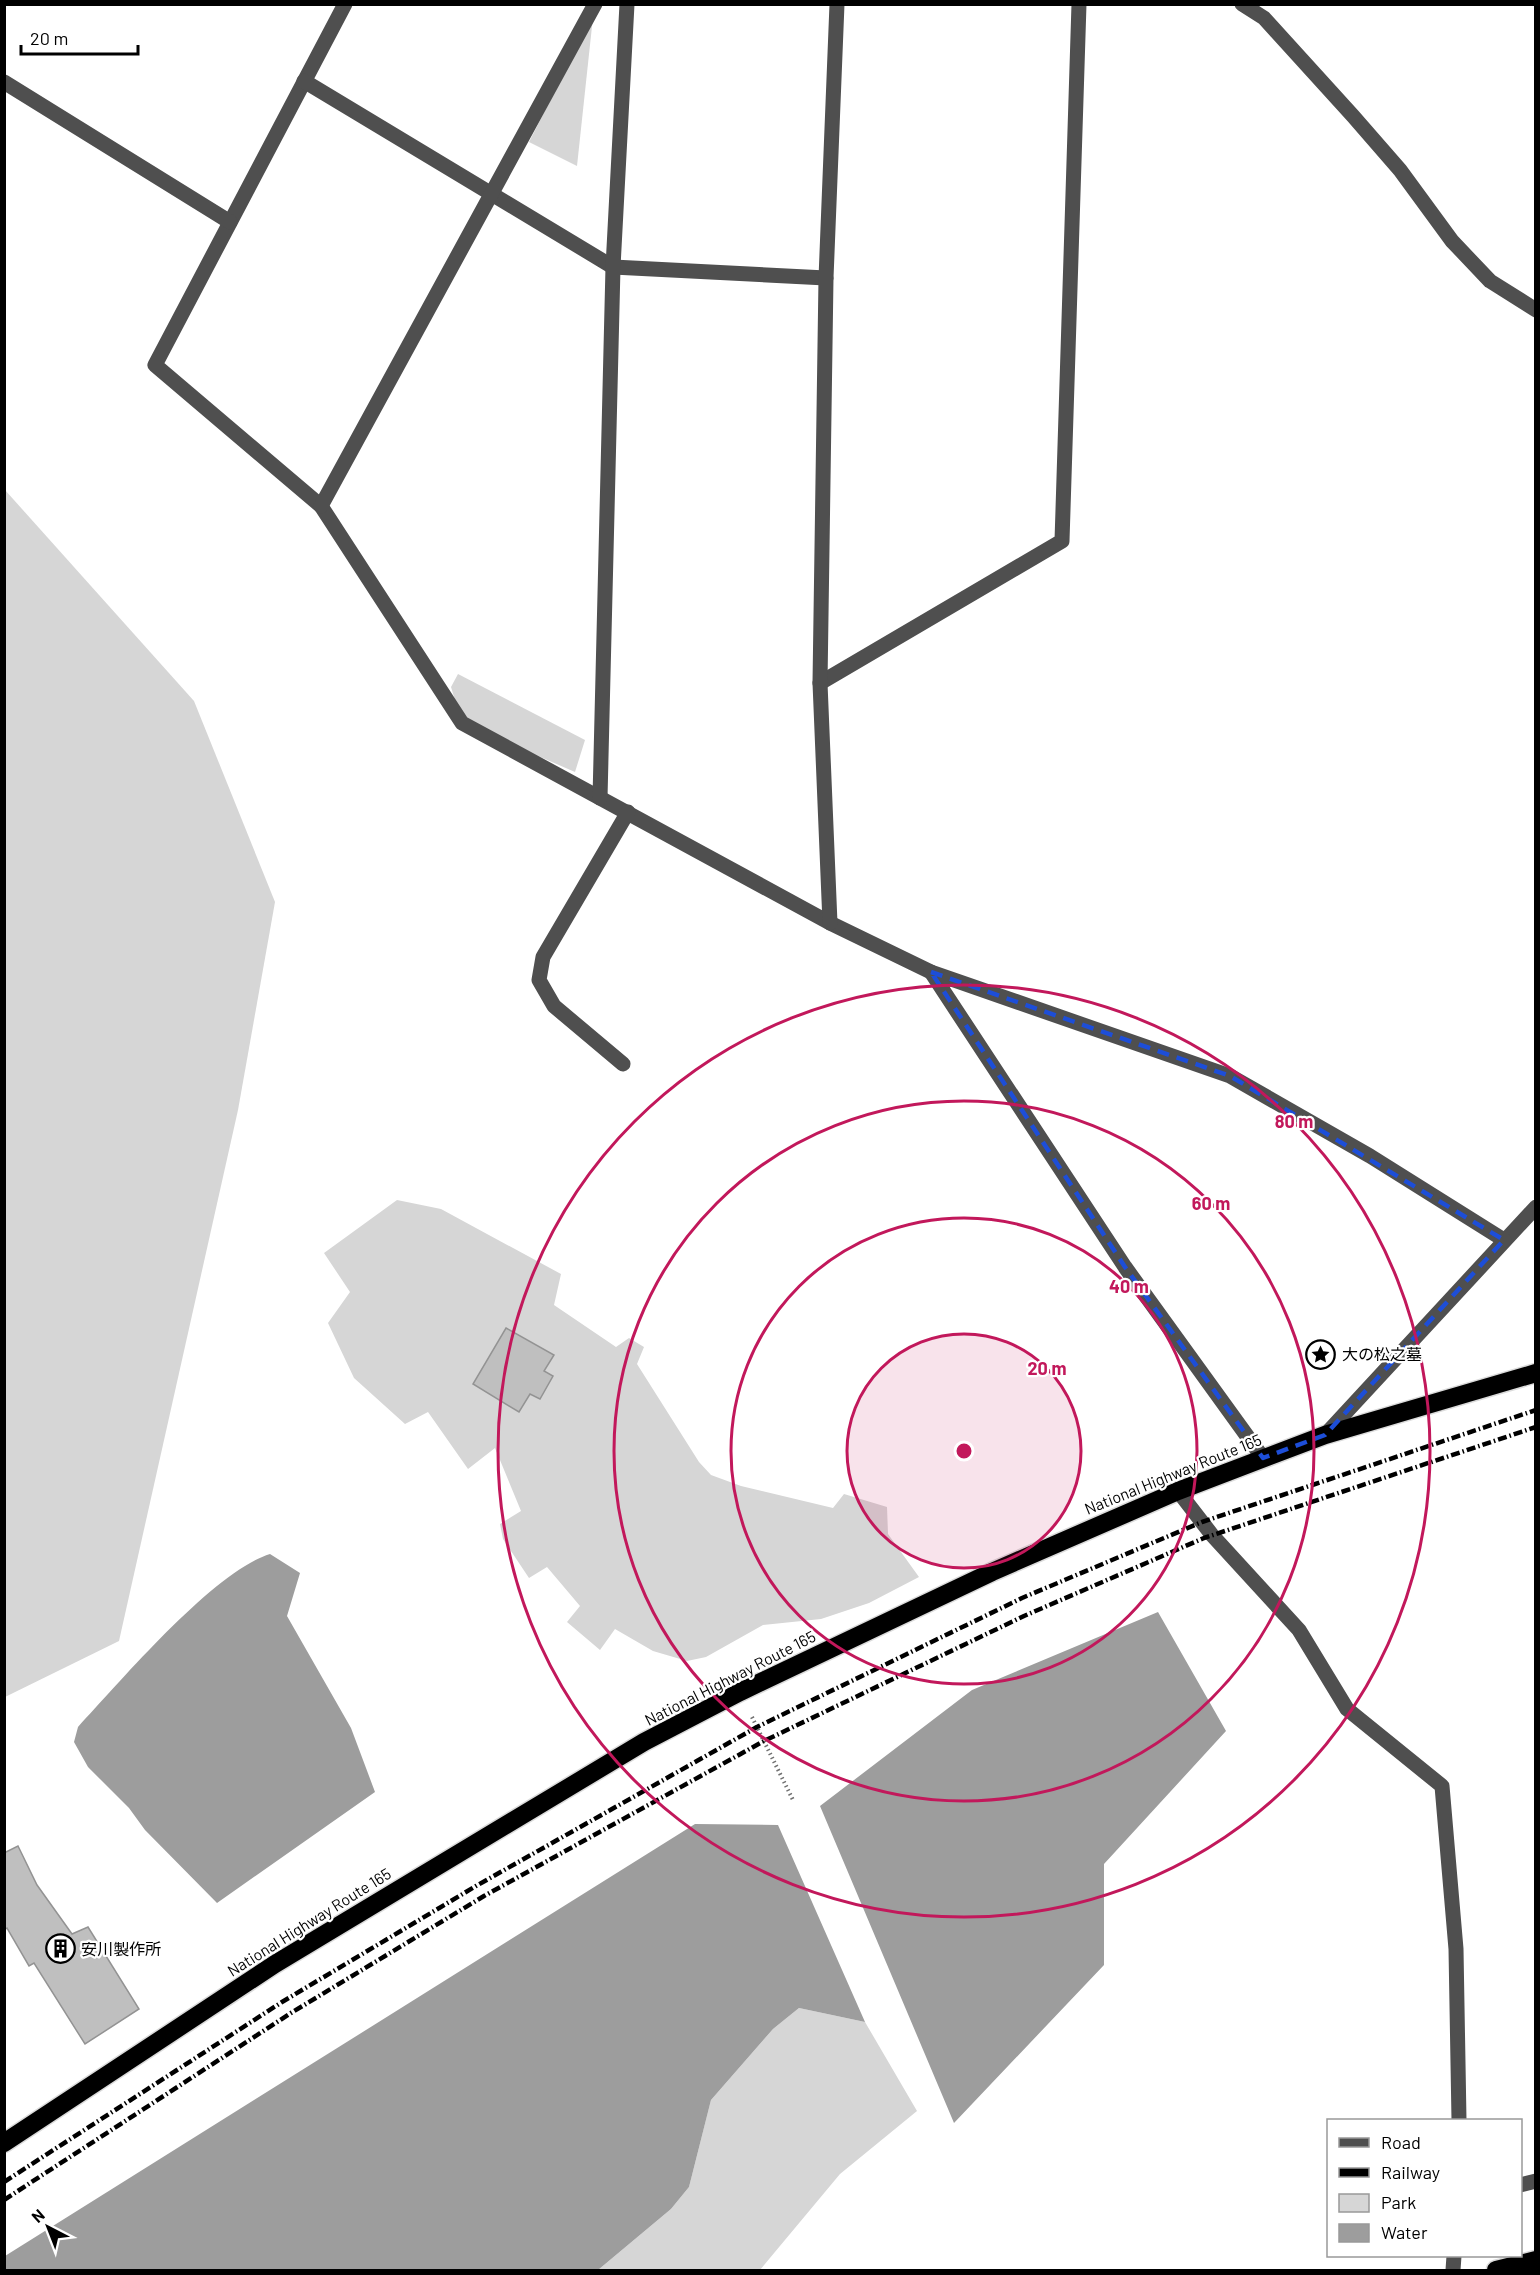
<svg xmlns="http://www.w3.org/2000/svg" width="1540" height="2275" font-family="Barlow,'Noto Sans JP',sans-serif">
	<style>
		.green { fill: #d6d6d6 }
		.water { fill: #9d9d9d }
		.building { fill: #bfbfbf; stroke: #939393; stroke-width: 1.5 }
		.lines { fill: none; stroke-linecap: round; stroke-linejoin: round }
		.highway-casing { stroke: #dbdbdb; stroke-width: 21 }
		.path { stroke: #717171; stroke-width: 4; stroke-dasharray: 1.5 3; stroke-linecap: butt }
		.minor { stroke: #4f4f4f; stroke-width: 15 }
		.highway { stroke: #000; stroke-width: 18 }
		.rail { stroke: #000; stroke-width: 4.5; stroke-dasharray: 9 3 1.5 3; stroke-linecap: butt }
		.marked { fill: none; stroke: #1d4ed8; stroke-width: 4.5; stroke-dasharray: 12 8; stroke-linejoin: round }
		.ring { fill: none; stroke: #c2185b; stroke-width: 3 }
		.labels { text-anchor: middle; stroke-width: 4.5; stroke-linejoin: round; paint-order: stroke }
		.poi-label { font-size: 16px; fill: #000; stroke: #fff; text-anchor: start }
		.street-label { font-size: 16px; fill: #000; stroke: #fff }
		.centre { fill: #c2185b; stroke: #fff; stroke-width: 3 }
		.ring-label { font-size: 18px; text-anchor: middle; font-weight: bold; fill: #c2185b; stroke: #fff; stroke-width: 4.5; stroke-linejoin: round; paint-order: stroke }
	</style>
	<rect width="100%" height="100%" fill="#fff"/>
	<g class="green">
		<polygon points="593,17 577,166 529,142"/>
		<polygon points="5,490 194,701 275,902 238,1110 119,1641 5,1697"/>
		<polygon points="458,674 585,740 575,772 462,723 451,687"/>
		<polygon points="397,1200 441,1209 561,1274 554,1305 616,1347 629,1338 644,1347 637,1364 699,1462 711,1475 741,1486 833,1508 844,1494 887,1507 888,1534 919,1577 869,1603 821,1619 763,1625 706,1657 687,1661 653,1651 615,1629 600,1650 567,1622 580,1606 547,1567 529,1578 503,1539 500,1524 521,1511 495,1448 468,1469 428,1412 405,1424 354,1378 328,1323 350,1292 324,1253"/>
		<polygon points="799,2008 865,2022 917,2111 840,2174 760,2270 598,2270 671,2209 689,2187 711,2100 773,2029"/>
	</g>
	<g class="water">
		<path d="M270,1554l30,19 -13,43 64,112 24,64 -158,111 -72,-73 -16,-22 -41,-41 -14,-25 4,-15c43,-46 135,-155 192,-173z"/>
		<polygon points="1158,1612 1226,1731 1104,1864 1104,1965 954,2123 820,1806 972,1690"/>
		<polygon points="695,1824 778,1825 865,2022 799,2008 773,2029 711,2100 689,2187 671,2209 598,2270 5,2270 5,2256"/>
	</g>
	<g class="building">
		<polygon points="506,1328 554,1355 544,1371 553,1376 540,1399 530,1394 519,1412 473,1384"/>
		<polygon points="18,1846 37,1885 72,1934 88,1927 139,2009 85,2044 34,1963 29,1966 7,1928 4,1930 4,1853"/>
	</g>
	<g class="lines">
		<defs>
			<g id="highway">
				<polyline points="4,2143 275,1964 644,1742 740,1692 992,1572 1178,1491 1325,1435 1536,1373"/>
				<polyline points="1496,2270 1536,2260"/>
			</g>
		</defs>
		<use href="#highway" class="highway-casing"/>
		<polyline class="path" points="752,1717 793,1800"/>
		<g class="minor">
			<polyline points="345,4 155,365 321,506 462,723 830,923 931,972"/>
			<polyline points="1242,4 1264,18 1353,116 1400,170 1452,241 1490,281 1536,310"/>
			<polyline points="304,81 613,267 826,278"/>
			<polyline points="4,82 230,222"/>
			<polyline points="321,506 595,4"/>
			<polyline points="820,683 1062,541 1079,4"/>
			<polyline points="600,798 613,267 627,4"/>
			<polyline points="830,923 820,683 826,278 837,4"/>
			<polyline points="623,1064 554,1006 539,980 543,957 628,812"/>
			<polyline points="1325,1435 1536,1207"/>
			<polyline points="1263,1458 1125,1267 931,972 1230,1076 1370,1156 1504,1240"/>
			<polyline points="1178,1491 1212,1535 1299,1630 1347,1709 1442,1786 1456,1949 1459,2120"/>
			<polyline points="1520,2185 1536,2181"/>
			<polyline points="1453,2270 1454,2256"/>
		</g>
		<use href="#highway" class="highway"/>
		<g class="rail">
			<polyline points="4,2182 282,2002 476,1886 757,1727 1022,1598 1202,1522 1536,1410"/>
			<polyline points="4,2200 291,2013 484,1896 764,1741 1024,1616 1204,1538 1536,1427"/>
		</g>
	</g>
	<path class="marked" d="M931,972l299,104 274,164 -179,195 -62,23 -138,-191z"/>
	<circle cx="964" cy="1451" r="117" fill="#c2185b" fill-opacity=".12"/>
	<g class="ring">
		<circle cx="964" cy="1451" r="117"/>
		<circle cx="964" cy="1451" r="233"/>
		<circle cx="964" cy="1451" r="350"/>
		<circle cx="964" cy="1451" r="466"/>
	</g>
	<defs>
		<symbol id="sight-ring" viewBox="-11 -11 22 22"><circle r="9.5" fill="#fff" stroke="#000" stroke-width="1.5"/><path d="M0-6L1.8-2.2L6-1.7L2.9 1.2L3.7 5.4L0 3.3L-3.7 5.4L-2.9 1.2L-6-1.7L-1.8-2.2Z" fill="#000"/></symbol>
		<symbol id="building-ring" viewBox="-11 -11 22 22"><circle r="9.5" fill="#fff" stroke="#000" stroke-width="1.5"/><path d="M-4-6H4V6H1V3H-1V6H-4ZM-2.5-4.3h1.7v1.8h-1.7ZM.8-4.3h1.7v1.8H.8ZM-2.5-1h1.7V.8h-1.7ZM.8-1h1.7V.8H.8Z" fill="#000"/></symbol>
	</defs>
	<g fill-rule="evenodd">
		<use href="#sight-ring" x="1304" y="1338" width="33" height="33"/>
		<use href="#building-ring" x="44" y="1932" width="33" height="33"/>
	</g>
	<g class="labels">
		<g class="poi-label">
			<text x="1342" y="1360">大の松之墓</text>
			<text x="81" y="1955">安川製作所</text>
		</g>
		<g class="street-label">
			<text transform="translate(1173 1474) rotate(-22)" y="6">National Highway Route 165</text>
			<text transform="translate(730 1678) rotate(-27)" y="6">National Highway Route 165</text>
			<text transform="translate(309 1922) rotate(-32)" y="6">National Highway Route 165</text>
		</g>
	</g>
	<circle cx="964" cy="1451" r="9" class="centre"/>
	<g class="ring-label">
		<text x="1294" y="1128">80 m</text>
		<text x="1211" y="1210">60 m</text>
		<text x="1129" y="1293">40 m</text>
		<text x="1047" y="1375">20 m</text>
	</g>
	<rect width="1540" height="2275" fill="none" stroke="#000000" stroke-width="12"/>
	<rect x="1327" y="2119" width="195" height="138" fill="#ffffff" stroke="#999999" stroke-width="1.5"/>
	<rect x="1339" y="2138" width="30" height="9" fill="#4f4f4f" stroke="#999999" stroke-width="1.5"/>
	<text x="1381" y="2149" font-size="18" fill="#000000">Road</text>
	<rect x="1339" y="2168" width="30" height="9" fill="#000000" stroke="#999999" stroke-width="1.5"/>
	<text x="1381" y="2179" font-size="18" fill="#000000">Railway</text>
	<rect x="1339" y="2194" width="30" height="18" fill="#d6d6d6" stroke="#999999" stroke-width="1.5"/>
	<text x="1381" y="2209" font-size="18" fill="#000000">Park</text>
	<rect x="1339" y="2224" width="30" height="18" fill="#9d9d9d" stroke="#999999" stroke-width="1.5"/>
	<text x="1381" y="2239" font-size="18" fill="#000000">Water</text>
	<g transform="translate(48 2227) rotate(318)" stroke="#ffffff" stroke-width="4.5" paint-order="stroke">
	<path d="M0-4.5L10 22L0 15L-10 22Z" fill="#000000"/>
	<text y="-9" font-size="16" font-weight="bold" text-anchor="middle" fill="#000000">N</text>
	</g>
	<path d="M21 45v9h117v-9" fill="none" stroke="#000000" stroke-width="3"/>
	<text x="30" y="45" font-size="18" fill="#000000" stroke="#ffffff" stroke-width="4.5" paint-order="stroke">20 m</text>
</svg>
